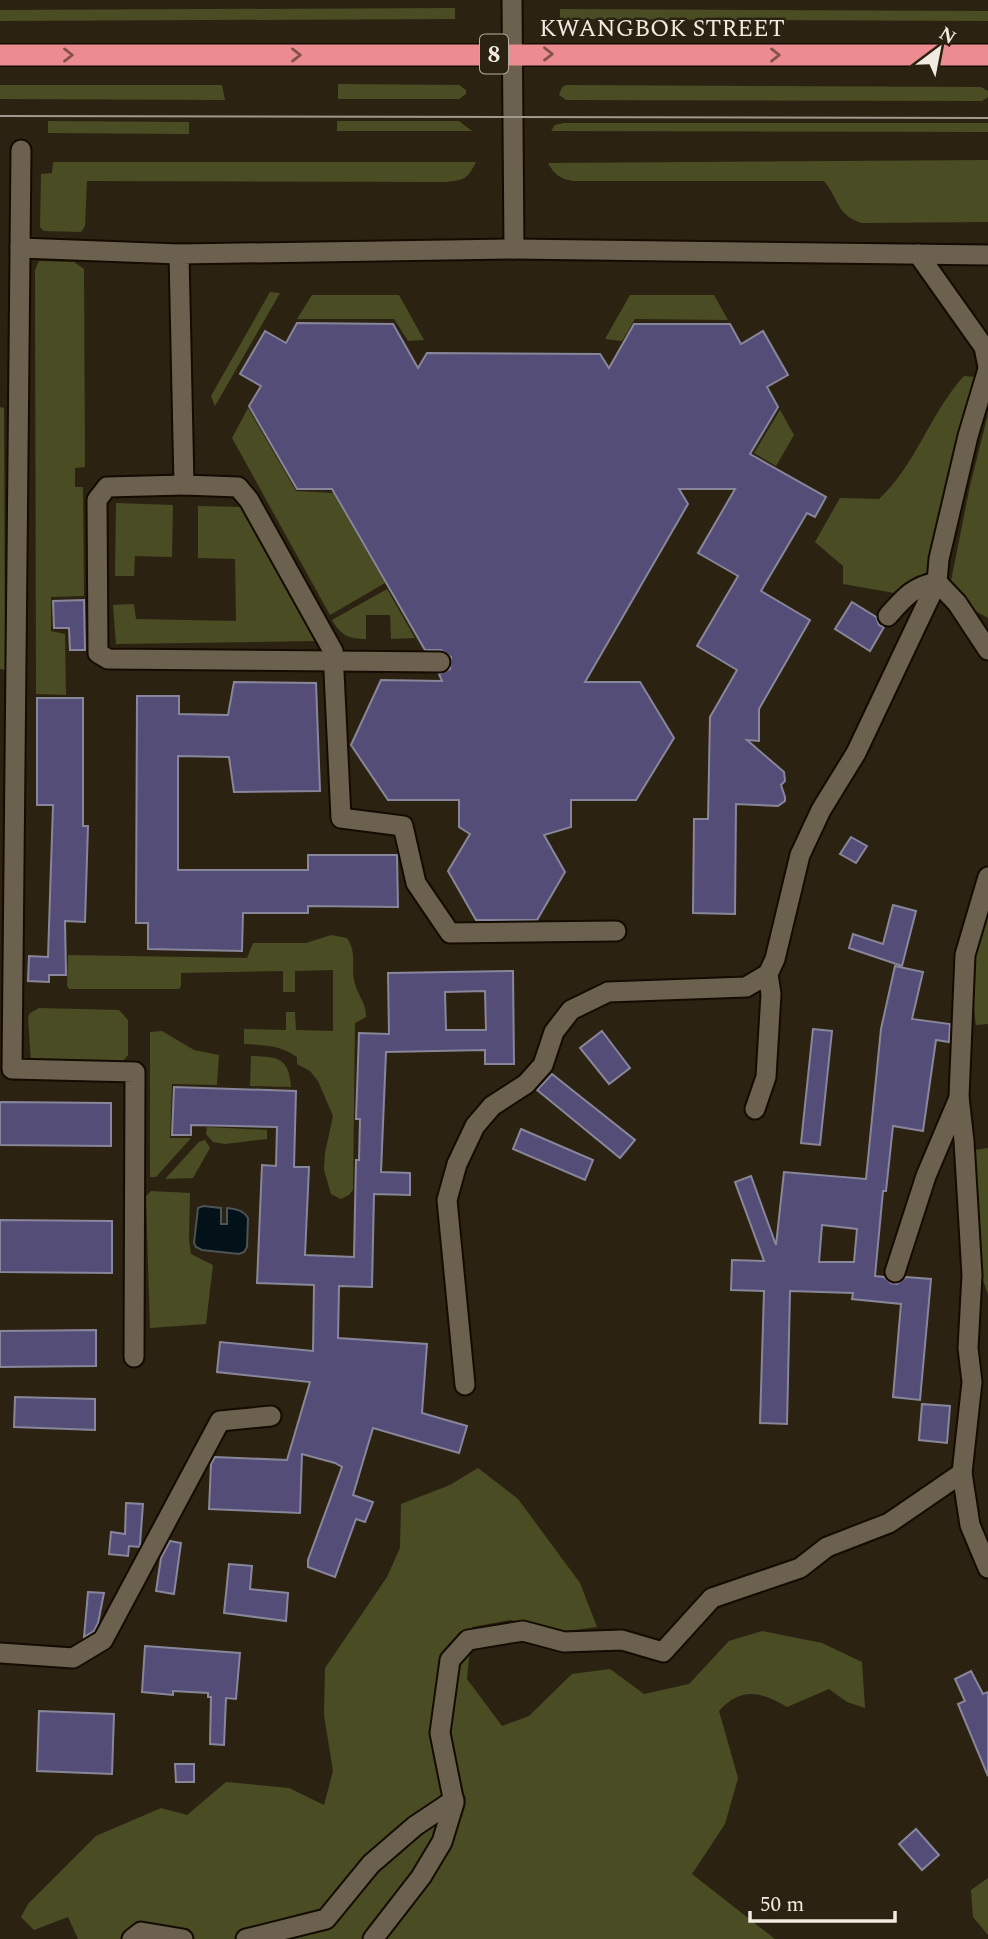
<svg xmlns="http://www.w3.org/2000/svg" width="988" height="1939" font-family="Spectral,serif">
	<style>
		.green { fill: #4a4d24 }
		.water { fill: #031219; stroke: #4b5355; stroke-width: 2 }
		.building { fill: #544d77; stroke: #88869a; stroke-width: 2; fill-rule: evenodd }
		.lines { fill: none; stroke-linecap: round; stroke-linejoin: round }
		.street-casing { stroke: #140b01; stroke-width: 23 }
		.highway-casing { stroke: #140b01; stroke-width: 24 }
		.street { stroke: #6c604f; stroke-width: 19 }
		.highway { stroke: #ec8b90; stroke-width: 21 }
		.tram { stroke: #a1998d; stroke-width: 2 }
		.oneway { stroke: #82514b }
		.labels { text-anchor: middle; stroke-width: 5; stroke-linejoin: round; paint-order: stroke }
		.shield { fill: #2c2212; stroke: #b7afa3; stroke-width: 2 }
		.shield-label { font-size: 23px; font-weight: bold; fill: #f2ebe1 }
		.street-label { font-size: 24px; fill: #f2ebe1; stroke: #2c2212 }
	</style>
	<rect width="100%" height="100%" fill="#2c2212"/>
	<g class="green">
		<polygon points="455,8 455,19 0,21 0,10"/>
		<polygon points="560,9 988,11 988,21 560,19"/>
		<polygon points="338,84 459,85 466,90 466,94 459,99 338,99"/>
		<polygon points="0,85 222,85 225,100 0,99"/>
		<polygon points="566,85 981,87 988,91 988,97 982,101 566,100 559,95 562,87"/>
		<polygon points="48,121 189,122 189,134 48,133"/>
		<polygon points="337,121 459,121 472,131 337,131"/>
		<polygon points="564,123 988,123 988,132 551,131 555,125"/>
		<path d="M988,160v62l-126,1c-26,-8 -23,-24 -38,-42h-251c-13,-2 -19,-7 -25,-18z"/>
		<path d="M53,162h423c-9,18 -12,18 -31,20l-358,-1 -2,45 -4,6 -37,-1 -4,-4 1,-53 11,-1z"/>
		<polygon points="39,261 74,262 84,269 85,467 75,468 75,487 83,487 84,596 51,597 51,631 65,634 66,695 36,694 35,270"/>
		<polygon points="270,292 280,293 215,406 211,396"/>
		<polygon points="312,295 399,295 424,340 408,341 394,319 297,319"/>
		<polygon points="630,295 714,295 728,320 635,319 622,341 605,339"/>
		<path d="M964,376l11,1 -46,193 -29,24 -57,-10v-18l-28,-24 25,-44 39,1c37,-34 51,-86 85,-123z"/>
		<polygon points="0,407 4,408 5,670 0,669"/>
		<polygon points="248,408 296,491 333,493 385,583 330,615 232,438"/>
		<polygon points="780,410 794,435 776,466 754,453"/>
		<polygon points="988,414 988,618 968,607 951,581 970,486"/>
		<polygon points="116,503 173,505 172,557 135,556 134,576 115,576"/>
		<polygon points="198,506 241,507 314,630 315,641 116,644 113,605 134,604 136,619 236,621 235,559 198,558"/>
		<path d="M387,589l28,49 -24,1 -1,-24h-24v24c-18,0 -25,-4 -34,-19z"/>
		<path d="M988,904v120l-12,1c-6,-41 0,-83 12,-121z"/>
		<path d="M331,935l16,3c11,17 3,29 8,46 4,14 11,18 11,33l-11,6 -2,167 -4,5 -8,4 -10,-5 -7,-24 1,-17 8,-37 -15,-35 -8,-10 -13,-7v-7c-17,-12 -33,-12 -53,-13v-15l42,1v-18h9l1,18 37,1v-61l-38,1v21h-12v-21l-102,2v13l-2,3h-110l-2,-4 1,-30 179,3 6,-15h53z"/>
		<polygon points="39,1008 119,1010 128,1020 128,1055 121,1064 31,1063 28,1017 30,1013"/>
		<polygon points="162,1031 194,1050 219,1055 217,1085 172,1084 170,1138 191,1138 156,1177 150,1177 150,1032"/>
		<path d="M251,1056c26,1 38,1 40,31l-41,-1z"/>
		<polygon points="207,1127 267,1130 267,1139 225,1144 213,1142 206,1134"/>
		<polygon points="205,1140 210,1148 193,1178 165,1179 199,1142"/>
		<polygon points="988,1148 988,1295 980,1271 974,1150"/>
		<polygon points="151,1191 190,1193 189,1240 191,1254 213,1265 206,1324 150,1328 146,1196"/>
		<path d="M478,1468l40,31 62,84 17,44 -30,4 -57,-11 -38,7 -5,52 35,47 27,-10 43,-42 38,-5 34,25 45,-10 40,-43 33,-10 60,12 40,19 3,46 -18,-6 -18,-13 -42,18c-25,-15 -46,-21 -68,4l19,67 -13,46 -33,50 83,65h-697l-10,-22 -34,13 -13,-13 7,-13 68,-68 65,-28 26,7 39,-33 63,6 35,17 9,-34 -9,-56 1,-47 62,-91 13,-29 1,-44 49,-19z"/>
		<polygon points="988,1878 988,1935 973,1917 971,1890"/>
	</g>
	<path class="water" d="M203,1206l18,2v16h6v-16c9,1 16,2 21,10l-1,29 -3,5 -5,2 -37,-4 -6,-3 -2,-4 4,-35z"/>
	<g class="building">
		<polygon points="297,323 393,324 418,368 427,353 600,354 609,368 634,324 730,324 741,344 763,331 788,375 767,387 778,407 750,454 826,497 815,517 807,513 761,591 810,620 759,709 759,741 747,740 784,772 785,781 781,785 785,797 785,801 778,806 736,804 735,914 693,913 694,819 708,819 710,717 737,670 697,646 738,576 698,553 735,489 679,489 688,504 585,682 640,682 674,738 636,800 571,800 571,827 544,835 565,872 537,920 476,920 448,871 470,834 459,827 459,800 388,800 351,745 381,680 442,681 439,674 450,669 451,657 441,650 425,650 332,489 297,489 249,406 261,386 240,374 265,331 286,343"/>
		<polygon points="84,600 85,650 70,650 69,628 54,628 53,601"/>
		<polygon points="852,602 876,617 879,625 884,627 870,651 835,629"/>
		<polygon points="234,682 316,683 320,791 234,792 229,757 178,756 178,870 308,870 308,855 397,855 398,907 308,906 308,913 243,913 242,951 148,949 148,923 136,923 137,696 179,696 179,714 228,715"/>
		<polygon points="37,698 83,698 83,826 88,826 85,922 65,921 66,975 49,975 49,982 28,981 29,956 48,957 53,805 37,805"/>
		<polygon points="851,837 867,846 856,863 840,854"/>
		<polygon points="893,905 916,911 902,966 849,948 853,934 883,944"/>
		<path d="M895,966l28,6 -11,47 38,5 -1,18 -13,-2 -13,91 -30,-5 -7,65h-3l-8,85 9,1 7,6 6,1 9,-7 25,2 -11,121 -27,-3 8,-93 -49,-5 1,-6 -63,-2 -3,133 -27,-1 4,-132 -33,-1 1,-30 32,1 -29,-79 16,-6 25,69 8,-73 82,7 15,-150zM822,1225l35,4 -3,33h-35z"/>
		<path d="M513,971l1,93h-29v-14l-99,2 -5,120 29,1v22l-36,-1 -2,93 -33,-1 -1,52 89,6 -5,69 45,13 -8,27 -86,-25 -20,67 20,7 -8,20 -9,-3 -21,58 -27,-10v-7l34,-93 -7,-4 -33,-9 -2,59 -91,-4 2,-45 4,-7 72,3 23,-78 -93,-10 3,-30 93,9 1,-66 -57,-2 5,-118 14,1 1,-39 -86,-2v10h-19l2,-48 122,4 -2,76h15l-4,88 49,2 2,-97h3l1,-41h-4l3,-86 30,1 -1,-61zM485,991l1,39h-40l-1,-38z"/>
		<polygon points="813,1029 832,1031 820,1145 801,1143"/>
		<polygon points="602,1031 630,1068 609,1084 580,1048"/>
		<polygon points="552,1074 635,1140 620,1158 537,1090"/>
		<polygon points="0,1102 111,1103 111,1146 0,1145"/>
		<polygon points="521,1129 593,1160 585,1180 513,1149"/>
		<polygon points="0,1220 112,1221 112,1273 0,1272"/>
		<polygon points="96,1330 96,1366 0,1367 0,1331"/>
		<polygon points="15,1397 95,1399 95,1430 14,1427"/>
		<polygon points="922,1404 950,1406 947,1443 919,1440"/>
		<polygon points="126,1503 143,1504 140,1544 139,1547 129,1546 128,1556 109,1554 111,1532 125,1534"/>
		<polygon points="170,1541 181,1543 174,1594 156,1591 161,1558"/>
		<polygon points="229,1564 252,1566 250,1589 288,1593 286,1621 224,1613"/>
		<polygon points="88,1592 104,1593 98,1623 94,1631 84,1637"/>
		<polygon points="145,1646 240,1653 236,1699 226,1698 224,1745 210,1744 211,1697 208,1697 208,1693 173,1691 173,1695 142,1692"/>
		<polygon points="971,1671 983,1694 988,1692 988,1776 958,1704 965,1701 955,1679"/>
		<polygon points="39,1711 114,1714 112,1774 37,1771"/>
		<polygon points="175,1764 194,1764 194,1782 176,1782"/>
		<polygon points="916,1829 939,1855 922,1870 899,1844"/>
	</g>
	<g class="lines">
		<defs>
			<g id="street">
				<polyline points="512,0 514,249"/>
				<polyline points="21,150 12,1069 135,1072 134,1357"/>
				<polyline points="20,248 179,254"/>
				<polyline points="918,254 984,347 988,367"/>
				<polyline points="988,369 968,436 939,559 937,582 957,603 988,650"/>
				<polyline points="184,485 107,487 97,500 98,653 108,659 440,662"/>
				<path d="M888,616c15,-17 25,-30 49,-34"/>
				<polyline points="988,877 965,955 959,1097 964,1141 972,1275 968,1348 972,1382 962,1473 970,1525 988,1568"/>
				<polyline points="616,931 450,933 416,883 403,826 341,818 333,651 249,500 238,487 184,485 179,254 514,249 988,255"/>
				<polyline points="755,1109 766,1077 771,994 768,974 775,959 800,855 821,810 856,753 937,582"/>
				<polyline points="895,1272 926,1176 959,1098"/>
				<polyline points="465,1385 447,1200 457,1164 475,1126 492,1106 526,1084 543,1065 554,1032 571,1010 608,992 746,987 768,974"/>
				<polyline points="0,1653 73,1658 103,1640 220,1421 271,1416"/>
				<polyline points="132,1939 141,1932 183,1939"/>
				<polyline points="246,1939 326,1919 371,1864 415,1826 454,1800"/>
				<polyline points="373,1939 421,1877 442,1842 454,1803 440,1733 450,1660 468,1640 523,1631 564,1642 622,1640 663,1652 712,1598 800,1568 827,1547 889,1523 962,1473"/>
			</g>
			<polyline id="highway" points="0,55 988,55"/>
		</defs>
		<use href="#street" class="street-casing"/>
		<use href="#highway" class="highway-casing"/>
		<use href="#street" class="street"/>
		<use href="#highway" class="highway"/>
		<polyline class="tram" points="0,116 988,118"/>
	</g>
	<defs><path id="oneway-chevron" d="M-2-3.5L2.5 0L-2 3.5" fill="none" stroke-width="1.6" stroke-linecap="round" stroke-linejoin="round" transform="scale(1.75)"/></defs>
	<g class="oneway">
		<use href="#oneway-chevron" transform="translate(548 54)"/>
		<use href="#oneway-chevron" transform="translate(68 55)"/>
		<use href="#oneway-chevron" transform="translate(296 55)"/>
		<use href="#oneway-chevron" transform="translate(775 55)"/>
	</g>
	<g class="labels">
		<rect class="shield" x="480" y="34.5" width="28" height="39" rx="5"/>
		<g class="shield-label">
			<text x="494" y="62">8</text>
		</g>
		<g class="street-label">
			<text x="662" y="36">KWANGBOK STREET</text>
		</g>
	</g>
	<g transform="translate(939 49) rotate(32)" stroke="#2c2212" stroke-width="5" paint-order="stroke">
	<path d="M0-5L12 26L0 18L-12 26Z" fill="#f2ebe1"/>
	<text y="-10" font-size="19" font-weight="bold" text-anchor="middle" fill="#f2ebe1">N</text>
	</g>
	<path d="M750 1911v10h145v-10" fill="none" stroke="#f2ebe1" stroke-width="3.5"/>
	<text x="760" y="1911" font-size="21" fill="#f2ebe1" stroke="#2c2212" stroke-width="5" paint-order="stroke">50 m</text>
</svg>
